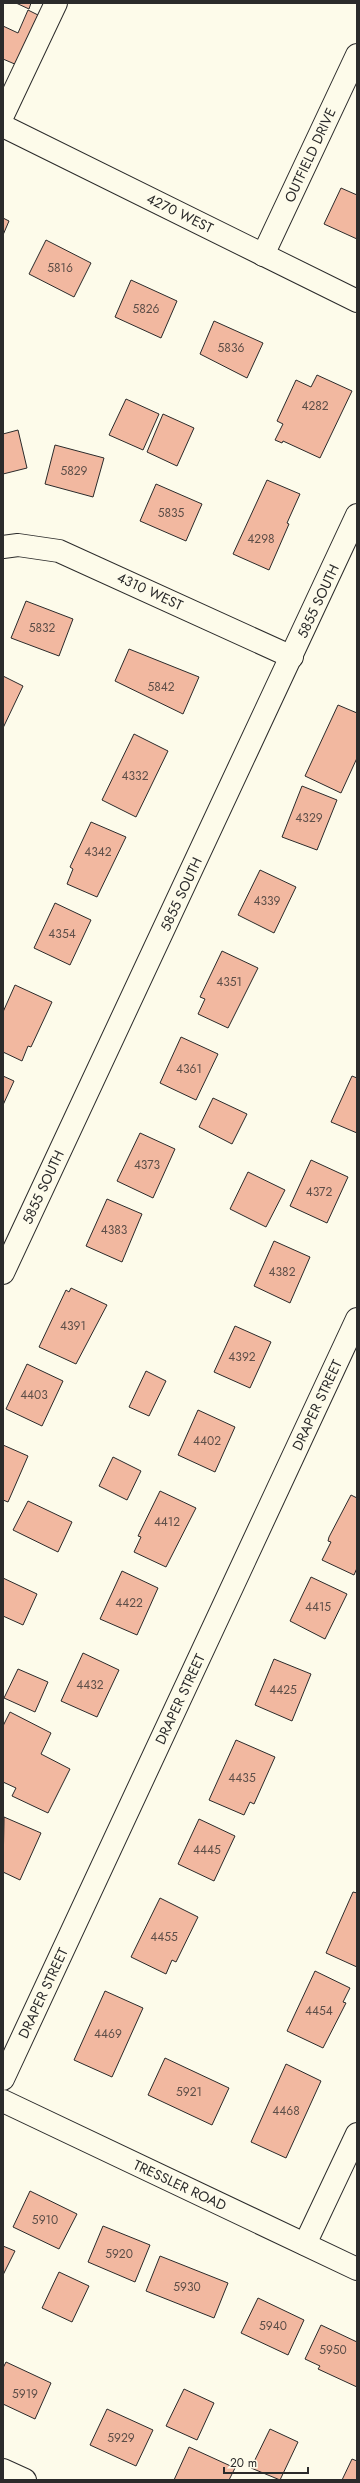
<svg xmlns="http://www.w3.org/2000/svg" width="360" height="2483" font-family="Jost,sans-serif">
	<style>
		.building { fill: #f2b8a0; stroke: #2b2b2b }
		.lines { fill: none; stroke-linecap: round; stroke-linejoin: round }
		.minor-casing { stroke: #2b2b2b; stroke-width: 24 }
		.minor { stroke: #fdfbea; stroke-width: 22 }
		.labels { text-anchor: middle; stroke-width: 3; stroke-linejoin: round; paint-order: stroke }
		.number-label { font-size: 12px; fill: #5d4e48 }
		.street-label { font-size: 14px; fill: #2b2b2b; stroke: #fdfbea }
	</style>
	<rect width="100%" height="100%" fill="#fdfbea"/>
	<g class="building">
		<polygon points="16,3 31,3 29,9"/>
		<polygon points="28,10 38,15 17,65 3,59 3,26 18,33"/>
		<polygon points="341,188 357,195 357,239 324,224"/>
		<polygon points="3,218 9,221 3,235"/>
		<polygon points="46,240 91,263 74,297 29,274"/>
		<polygon points="131,280 177,301 161,338 115,317"/>
		<polygon points="214,321 263,343 247,378 200,354"/>
		<polygon points="317,375 352,391 320,458 283,441 282,443 275,440 283,424 277,421 296,380 311,387"/>
		<polygon points="126,399 159,414 143,450 109,435"/>
		<polygon points="163,414 194,428 177,466 147,452"/>
		<polygon points="18,430 27,468 3,474 3,434"/>
		<polygon points="55,445 104,458 93,497 45,484"/>
		<polygon points="267,480 300,494 287,523 289,524 269,570 233,554"/>
		<polygon points="156,484 202,504 186,541 140,521"/>
		<polygon points="26,601 73,619 59,656 11,638"/>
		<polygon points="129,649 199,677 183,714 115,681"/>
		<polygon points="3,676 23,686 3,728"/>
		<polygon points="338,705 357,713 357,758 341,793 305,776"/>
		<polygon points="134,734 168,751 136,817 102,800"/>
		<polygon points="302,786 337,800 317,850 282,837"/>
		<polygon points="91,822 126,837 97,897 67,884 73,869 70,867"/>
		<polygon points="260,870 296,887 274,933 238,915"/>
		<polygon points="55,903 91,920 70,965 34,948"/>
		<polygon points="222,951 258,968 228,1028 198,1014 205,999 200,997"/>
		<polygon points="15,985 52,1002 31,1047 28,1046 22,1061 3,1052 3,1012"/>
		<polygon points="181,1037 218,1054 196,1100 160,1083"/>
		<polygon points="3,1076 14,1081 3,1105"/>
		<polygon points="352,1076 357,1078 357,1133 331,1122"/>
		<polygon points="213,1098 247,1114 232,1144 199,1127"/>
		<polygon points="140,1133 175,1149 153,1198 117,1181"/>
		<polygon points="311,1160 348,1177 327,1223 290,1206"/>
		<polygon points="248,1172 285,1190 266,1227 230,1209"/>
		<polygon points="107,1199 142,1214 122,1262 86,1246"/>
		<polygon points="274,1241 310,1257 290,1303 254,1286"/>
		<polygon points="71,1288 107,1305 76,1364 39,1347 66,1290 69,1292"/>
		<polygon points="235,1326 271,1342 250,1388 214,1372"/>
		<polygon points="27,1364 63,1381 42,1426 6,1409"/>
		<polygon points="146,1371 166,1381 149,1416 129,1407"/>
		<polygon points="198,1410 235,1427 215,1472 178,1455"/>
		<polygon points="3,1445 28,1456 8,1502 3,1500"/>
		<polygon points="113,1457 141,1471 127,1500 99,1486"/>
		<polygon points="160,1491 196,1508 166,1567 134,1552 141,1537 138,1536"/>
		<polygon points="351,1495 357,1498 357,1568 354,1575 322,1560 331,1542 328,1541 329,1537"/>
		<polygon points="28,1501 72,1522 58,1552 13,1530"/>
		<polygon points="122,1571 158,1588 137,1635 100,1619"/>
		<polygon points="311,1577 347,1594 325,1639 290,1621"/>
		<polygon points="3,1578 37,1594 23,1625 3,1616"/>
		<polygon points="83,1653 119,1670 97,1717 61,1701"/>
		<polygon points="274,1659 311,1674 292,1721 255,1705"/>
		<polygon points="18,1669 48,1682 35,1712 4,1698"/>
		<polygon points="10,1712 51,1733 41,1754 70,1769 48,1813 12,1796 16,1788 3,1782 3,1726"/>
		<polygon points="236,1740 275,1757 254,1804 250,1802 244,1815 209,1800"/>
		<polygon points="4,1817 41,1833 20,1880 3,1872"/>
		<polygon points="199,1819 235,1836 214,1881 178,1864"/>
		<polygon points="353,1892 357,1893 357,1967 326,1953"/>
		<polygon points="160,1898 198,1917 176,1962 172,1960 166,1974 131,1957"/>
		<polygon points="315,1971 350,1988 343,2002 346,2003 323,2048 287,2031"/>
		<polygon points="105,1991 143,2008 112,2077 74,2060"/>
		<polygon points="165,2058 229,2088 212,2125 148,2095"/>
		<polygon points="286,2064 321,2081 286,2158 251,2142"/>
		<polygon points="30,2191 77,2214 59,2249 13,2227"/>
		<polygon points="103,2226 150,2245 135,2282 88,2262"/>
		<polygon points="3,2246 15,2251 3,2275"/>
		<polygon points="160,2256 228,2283 214,2318 146,2291"/>
		<polygon points="59,2272 89,2286 72,2322 42,2308"/>
		<polygon points="258,2298 304,2320 288,2355 241,2333"/>
		<polygon points="321,2325 357,2342 357,2387 318,2369 320,2366 305,2359"/>
		<polygon points="6,2362 51,2383 35,2419 3,2404 3,2368"/>
		<polygon points="184,2389 214,2403 197,2440 166,2426"/>
		<polygon points="107,2409 153,2430 136,2466 90,2445"/>
		<polygon points="270,2429 298,2442 280,2480 251,2468"/>
		<polygon points="189,2447 235,2468 229,2480 174,2480"/>
		<polygon points="352,2459 357,2461 357,2480 342,2480"/>
	</g>
	<g class="lines">
		<defs>
			<g id="minor">
				<polyline points="3,115 56,3"/>
				<polyline points="3,126 357,301"/>
				<polyline points="263,255 357,55"/>
				<polyline points="3,547 18,545 59,551 292,657"/>
				<polyline points="3,1273 357,515"/>
				<polyline points="3,2079 357,1319"/>
				<polyline points="3,2101 357,2269"/>
				<polyline points="305,2244 357,2134"/>
				<polyline points="3,2470 25,2480"/>
			</g>
		</defs>
		<use href="#minor" class="minor-casing"/>
		<use href="#minor" class="minor"/>
	</g>
	<g class="labels">
		<g class="number-label">
			<text x="60" y="272">5816</text>
			<text x="146" y="313">5826</text>
			<text x="231" y="352">5836</text>
			<text x="315" y="410">4282</text>
			<text x="74" y="475">5829</text>
			<text x="171" y="517">5835</text>
			<text x="261" y="543">4298</text>
			<text x="42" y="632">5832</text>
			<text x="161" y="691">5842</text>
			<text x="135" y="780">4332</text>
			<text x="309" y="822">4329</text>
			<text x="98" y="856">4342</text>
			<text x="267" y="905">4339</text>
			<text x="62" y="938">4354</text>
			<text x="229" y="986">4351</text>
			<text x="189" y="1073">4361</text>
			<text x="147" y="1169">4373</text>
			<text x="319" y="1196">4372</text>
			<text x="114" y="1234">4383</text>
			<text x="282" y="1276">4382</text>
			<text x="73" y="1330">4391</text>
			<text x="242" y="1361">4392</text>
			<text x="34" y="1399">4403</text>
			<text x="207" y="1445">4402</text>
			<text x="167" y="1526">4412</text>
			<text x="129" y="1607">4422</text>
			<text x="318" y="1611">4415</text>
			<text x="90" y="1689">4432</text>
			<text x="283" y="1694">4425</text>
			<text x="242" y="1782">4435</text>
			<text x="207" y="1854">4445</text>
			<text x="164" y="1941">4455</text>
			<text x="319" y="2015">4454</text>
			<text x="108" y="2038">4469</text>
			<text x="189" y="2096">5921</text>
			<text x="286" y="2115">4468</text>
			<text x="45" y="2224">5910</text>
			<text x="119" y="2258">5920</text>
			<text x="187" y="2291">5930</text>
			<text x="273" y="2330">5940</text>
			<text x="333" y="2354">5950</text>
			<text x="25" y="2398">5919</text>
			<text x="121" y="2442">5929</text>
		</g>
		<g class="street-label">
			<text transform="translate(310 155) rotate(-65)" y="5">OUTFIELD DRIVE</text>
			<text transform="translate(180 213) rotate(26)" y="5">4270 WEST</text>
			<text transform="translate(150 591) rotate(25)" y="5">4310 WEST</text>
			<text transform="translate(318 601) rotate(-65)" y="5">5855 SOUTH</text>
			<text transform="translate(181 894) rotate(-65)" y="5">5855 SOUTH</text>
			<text transform="translate(43 1187) rotate(-65)" y="5">5855 SOUTH</text>
			<text transform="translate(317 1405) rotate(-65)" y="5">DRAPER STREET</text>
			<text transform="translate(180 1699) rotate(-65)" y="5">DRAPER STREET</text>
			<text transform="translate(43 1993) rotate(-65)" y="5">DRAPER STREET</text>
			<text transform="translate(180 2185) rotate(25)" y="5">TRESSLER ROAD</text>
		</g>
	</g>
	<rect width="360" height="2483" fill="none" stroke="#2b2b2b" stroke-width="8"/>
	<path d="M224 2467v6h84v-6" fill="none" stroke="#2b2b2b" stroke-width="2"/>
	<text x="230" y="2467" font-size="12" fill="#2b2b2b" stroke="#fdfbea" stroke-width="3" paint-order="stroke">20 m</text>
</svg>
